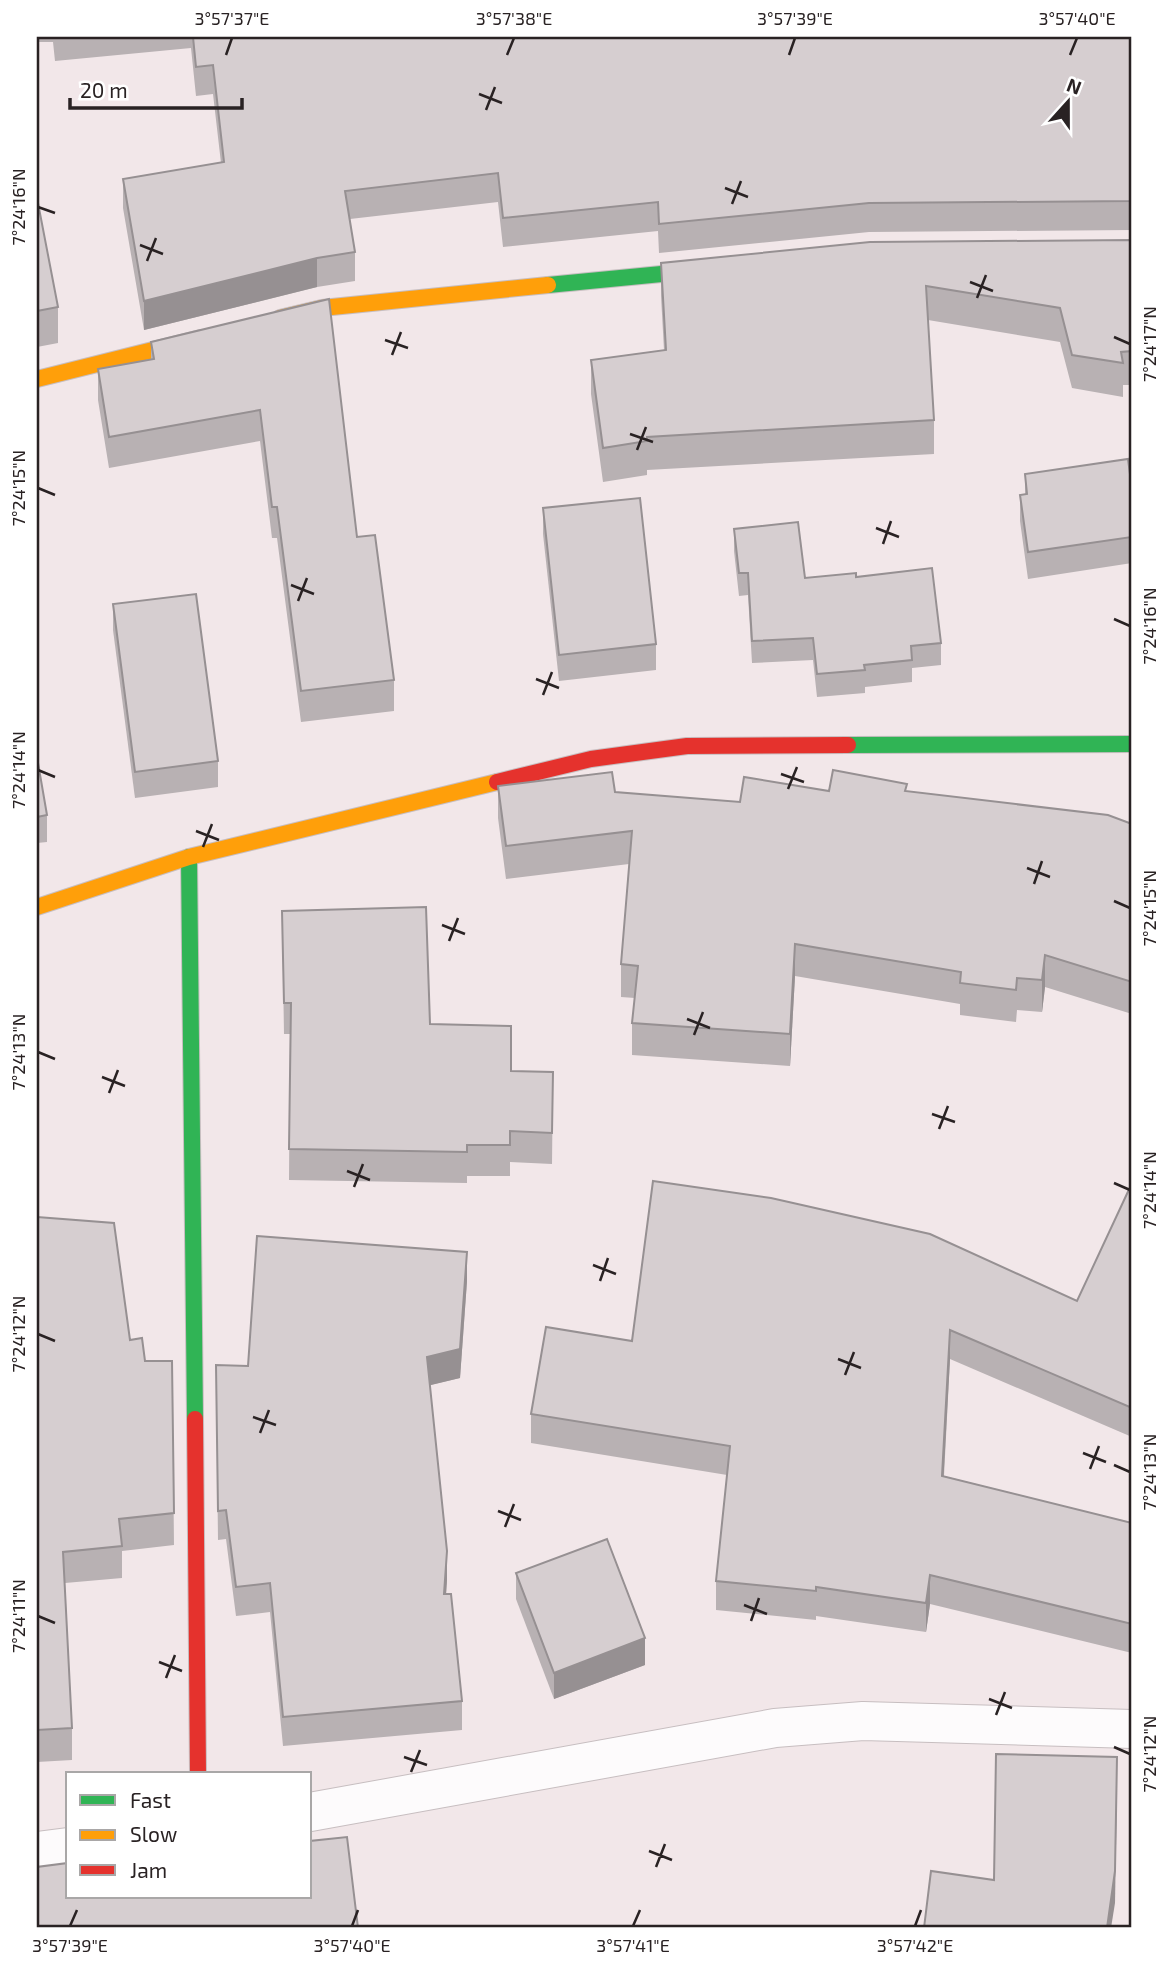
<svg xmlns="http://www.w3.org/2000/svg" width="1169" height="1965" font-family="'Exo 2',sans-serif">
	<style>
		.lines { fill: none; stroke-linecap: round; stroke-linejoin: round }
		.street-casing { stroke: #c7bec0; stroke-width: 40 }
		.fast-casing { stroke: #c7bec0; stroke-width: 18 }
		.slow-casing { stroke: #c7bec0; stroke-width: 18 }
		.jam-casing { stroke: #c7bec0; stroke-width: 18 }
		.street { stroke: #fdfbfc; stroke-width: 38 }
		.fast { stroke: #30b455; stroke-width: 16 }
		.slow { stroke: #ff9f0a; stroke-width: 16 }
		.jam { stroke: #e5322d; stroke-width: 16 }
		.wall { fill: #b8b1b3 }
		.shaded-wall { fill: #969092 }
		.building { fill: #d6ced0; stroke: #969092; stroke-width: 2 }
		.ticks { fill: none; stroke: #292223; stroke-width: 2.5 }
		.neatline { fill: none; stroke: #292223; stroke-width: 2.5 }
		.ticks-label { font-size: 18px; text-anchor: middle; fill: #292223 }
	</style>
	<rect width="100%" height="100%" fill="#f2e7e9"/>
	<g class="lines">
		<defs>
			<g id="street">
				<polyline points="310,1812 775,1728 863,1721 1132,1729"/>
				<polyline points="37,1851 68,1847"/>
			</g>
			<g id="fast">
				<polyline points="548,285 713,269"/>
				<polyline points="848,745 1132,744"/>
				<polyline points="189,857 195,1419"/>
			</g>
			<g id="slow">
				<polyline points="280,318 322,308 548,285"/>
				<polyline points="37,379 201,338"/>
				<polyline points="37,907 189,857 497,782"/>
			</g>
			<g id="jam">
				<polyline points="497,782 591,759 687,746 848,745"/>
				<polyline points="195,1419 198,1774"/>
			</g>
		</defs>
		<use href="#street" class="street-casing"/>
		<use href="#fast" class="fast-casing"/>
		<use href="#slow" class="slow-casing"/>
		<use href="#jam" class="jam-casing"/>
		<use href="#street" class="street"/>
		<use href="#fast" class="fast"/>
		<use href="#slow" class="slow"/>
		<use href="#jam" class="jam"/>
	</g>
	<g class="wall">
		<polygon points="37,37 1132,37 1132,230 869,232 659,253 658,231 503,247 498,202 350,219 355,252 355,281 317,287 144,330 123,208 123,179 221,163 213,94 196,96 191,48 55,61 53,42 37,42"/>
		<polygon points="37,203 58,307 58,343 37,347"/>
		<polygon points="1132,240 1132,385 1123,385 1123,397 1072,388 1060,342 928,320 934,420 934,454 647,470 647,475 603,482 591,394 591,360 664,350 661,296 661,263"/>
		<polygon points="329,299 357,537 394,680 394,711 301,722 277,538 272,538 260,441 109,468 98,400 98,369 151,360 151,342"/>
		<polygon points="1025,474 1132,489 1132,563 1028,579 1020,521 1020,495 1025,494"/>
		<polygon points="543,508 656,644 656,670 559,681 543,534"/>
		<polygon points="734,529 805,578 856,577 941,643 941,665 912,668 912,682 865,687 865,693 817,697 813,660 752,663 748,595 739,596 734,551"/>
		<polygon points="113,604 218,761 218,787 135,798 113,630"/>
		<polygon points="37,757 47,815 47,842 37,843"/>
		<polygon points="498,786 615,792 740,802 829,791 907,791 1132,824 1132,1014 1045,987 1042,1012 1017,1010 1016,1022 960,1015 960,1004 795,976 790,1066 632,1055 632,1023 635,998 621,997 621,964 629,864 506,879 498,818"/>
		<polygon points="282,911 430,1024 511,1071 553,1072 552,1164 510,1162 510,1176 467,1176 467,1183 289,1180 290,1034 284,1034"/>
		<polygon points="1132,1183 1132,1437 950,1359 944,1476 1132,1523 1132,1653 930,1604 926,1632 816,1616 816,1620 716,1610 716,1581 727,1475 531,1443 531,1414 632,1341 1077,1301"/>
		<polygon points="37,1217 145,1361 172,1361 174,1545 122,1551 122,1578 65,1583 72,1728 72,1760 37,1762"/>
		<polygon points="467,1281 460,1378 430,1385 447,1580 446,1594 462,1701 462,1730 283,1746 270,1612 236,1616 226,1539 218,1540 216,1365 248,1366"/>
		<polygon points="516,1573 645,1665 554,1699 516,1599"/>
	</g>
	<g class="shaded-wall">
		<polygon points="317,258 317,287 144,330 144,301"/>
		<polygon points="795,944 795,976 790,1066 790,1034"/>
		<polygon points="1045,955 1045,987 1042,1012 1042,980"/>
		<polygon points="467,1252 467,1281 460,1378 427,1386 427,1357"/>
		<polygon points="950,1330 950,1359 942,1505 942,1476"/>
		<polygon points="447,1551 447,1580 444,1623 444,1594"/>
		<polygon points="930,1575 930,1604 926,1632 926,1603"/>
		<polygon points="645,1638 645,1665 554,1699 554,1673"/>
		<polygon points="1117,1789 1115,1903 1111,1928 1107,1928"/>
	</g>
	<g class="building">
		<polygon points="193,37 1132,37 1132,201 869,203 659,224 658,202 503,218 498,173 345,191 355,252 317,258 144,301 123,179 224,162 213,65 196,67"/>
		<polygon points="37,203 38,203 58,307 37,311"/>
		<polygon points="1132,240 1132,351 1121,352 1123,363 1072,355 1060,308 926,286 934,420 647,437 647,441 603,448 591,360 666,350 661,263 870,242"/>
		<polygon points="329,299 357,537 375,535 394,680 301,691 277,507 272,507 260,410 109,437 98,369 154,359 151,342"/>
		<polygon points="1128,459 1132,489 1132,537 1028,552 1020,495 1027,494 1025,474"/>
		<polygon points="640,498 656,644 559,655 543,508"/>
		<polygon points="798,522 805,578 856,573 856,577 932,568 941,643 911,646 912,660 864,665 865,670 817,674 813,638 752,641 748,573 739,573 734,529"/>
		<polygon points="196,594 218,761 135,772 113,604"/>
		<polygon points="37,757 47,815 37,817"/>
		<polygon points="833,770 907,784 905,791 1108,815 1132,824 1132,982 1045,955 1042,980 1017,978 1016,990 960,983 961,972 795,944 790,1034 632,1023 638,966 621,964 632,831 506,846 498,786 612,772 615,792 740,802 744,777 829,791"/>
		<polygon points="426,907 430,1024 511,1026 511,1071 553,1072 552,1133 510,1131 510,1145 467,1145 467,1152 289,1149 291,1003 284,1003 282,911"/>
		<polygon points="653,1181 771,1198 930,1234 1077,1301 1132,1183 1132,1408 950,1330 942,1476 1132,1523 1132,1624 930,1575 926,1603 816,1587 816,1591 716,1581 730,1446 531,1414 546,1327 632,1341"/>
		<polygon points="37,1217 114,1223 130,1340 142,1338 145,1361 172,1361 174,1513 119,1519 122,1546 63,1552 72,1728 37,1730"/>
		<polygon points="257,1236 467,1252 460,1349 427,1357 447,1551 444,1594 451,1594 462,1701 283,1717 270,1583 236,1587 226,1510 218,1511 216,1365 248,1366"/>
		<polygon points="607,1539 645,1638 554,1673 516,1573"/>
		<polygon points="996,1754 1117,1757 1115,1871 1107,1928 924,1928 931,1871 994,1880"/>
		<polygon points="347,1837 358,1928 37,1928 37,1867 68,1863 68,1897 310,1897 310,1841"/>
	</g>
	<path class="ticks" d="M226,55l6,-17M507,55l7,-17M789,55l6,-17M1070,55l7,-17M479,94l23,9M486,110l9,-23M725,188l23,9M732,204l9,-23M38,207l17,6M140,245l23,9M147,261l9,-23M970,282l23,9M977,298l9,-23M1114,337l16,7M385,340l23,8M392,355l9,-23M630,434l23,8M637,450l9,-23M38,488l17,7M876,528l23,9M883,544l8,-23M291,585l23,9M298,601l9,-23M1114,619l16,7M536,679l23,9M543,695l9,-23M38,770l17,7M781,774l23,8M788,789l9,-22M196,831l23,9M203,847l9,-23M1027,868l23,9M1034,884l8,-23M1114,901l16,7M442,925l23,9M449,941l9,-23M687,1019l23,9M694,1035l9,-23M38,1052l17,7M102,1077l23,9M109,1093l9,-23M932,1114l23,8M939,1129l9,-23M347,1171l23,9M1114,1183l16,7M354,1187l9,-23M593,1265l23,9M600,1281l8,-23M38,1334l17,7M838,1359l23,9M845,1375l9,-23M253,1417l23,8M260,1433l9,-23M1083,1453l23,9M1114,1465l16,7M1090,1469l9,-23M498,1511l23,9M505,1527l9,-23M744,1605l23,9M38,1616l17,7M751,1621l8,-23M159,1662l23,9M166,1678l9,-23M989,1699l23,9M996,1715l9,-23M1114,1747l16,7M404,1757l23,8M411,1772l9,-22M649,1851l23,9M656,1867l9,-23M70,1926l7,-16M352,1926l6,-16M633,1926l7,-16M915,1926l6,-16"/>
	<rect width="1169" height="1965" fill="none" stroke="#ffffff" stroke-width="77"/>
	<rect x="66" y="1772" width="245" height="126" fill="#ffffff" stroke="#a9a7a7" stroke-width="2"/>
	<rect x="80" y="1795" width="35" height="10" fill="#30b455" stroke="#a9a7a7" stroke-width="2"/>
	<text x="130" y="1808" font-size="21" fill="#292223">Fast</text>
	<rect x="80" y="1830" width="35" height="10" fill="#ff9f0a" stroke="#a9a7a7" stroke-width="2"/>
	<text x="130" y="1842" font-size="21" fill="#292223">Slow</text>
	<rect x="80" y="1865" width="35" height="10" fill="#e5322d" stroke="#a9a7a7" stroke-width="2"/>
	<text x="130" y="1878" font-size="21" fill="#292223">Jam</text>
	<g transform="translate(1068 102) rotate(21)" stroke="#ffffff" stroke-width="5" paint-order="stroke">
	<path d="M0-5L12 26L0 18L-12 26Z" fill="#292223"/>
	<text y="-10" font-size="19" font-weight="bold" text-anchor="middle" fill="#292223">N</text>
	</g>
	<path d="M70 98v10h172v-10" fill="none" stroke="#292223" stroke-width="3.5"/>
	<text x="80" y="98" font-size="21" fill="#292223" stroke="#ffffff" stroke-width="5" paint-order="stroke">20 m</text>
	<rect x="38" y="38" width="1092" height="1888" class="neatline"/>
	<g class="ticks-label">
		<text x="232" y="25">3°57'37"E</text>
		<text x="514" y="25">3°57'38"E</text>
		<text x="795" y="25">3°57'39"E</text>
		<text x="1077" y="25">3°57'40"E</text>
		<text transform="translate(19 207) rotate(-90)" y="6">7°24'16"N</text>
		<text transform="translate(1150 344) rotate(-90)" y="6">7°24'17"N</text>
		<text transform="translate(19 488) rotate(-90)" y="6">7°24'15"N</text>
		<text transform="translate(1150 626) rotate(-90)" y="6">7°24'16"N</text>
		<text transform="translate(19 770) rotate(-90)" y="6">7°24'14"N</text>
		<text transform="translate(1150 908) rotate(-90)" y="6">7°24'15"N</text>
		<text transform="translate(19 1052) rotate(-90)" y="6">7°24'13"N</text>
		<text transform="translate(1150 1190) rotate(-90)" y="6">7°24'14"N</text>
		<text transform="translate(19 1334) rotate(-90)" y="6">7°24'12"N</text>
		<text transform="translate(1150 1472) rotate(-90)" y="6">7°24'13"N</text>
		<text transform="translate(19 1616) rotate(-90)" y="6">7°24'11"N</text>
		<text transform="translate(1150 1754) rotate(-90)" y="6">7°24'12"N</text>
		<text x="70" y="1952">3°57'39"E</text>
		<text x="352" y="1952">3°57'40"E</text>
		<text x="633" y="1952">3°57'41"E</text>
		<text x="915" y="1952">3°57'42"E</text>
	</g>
</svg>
